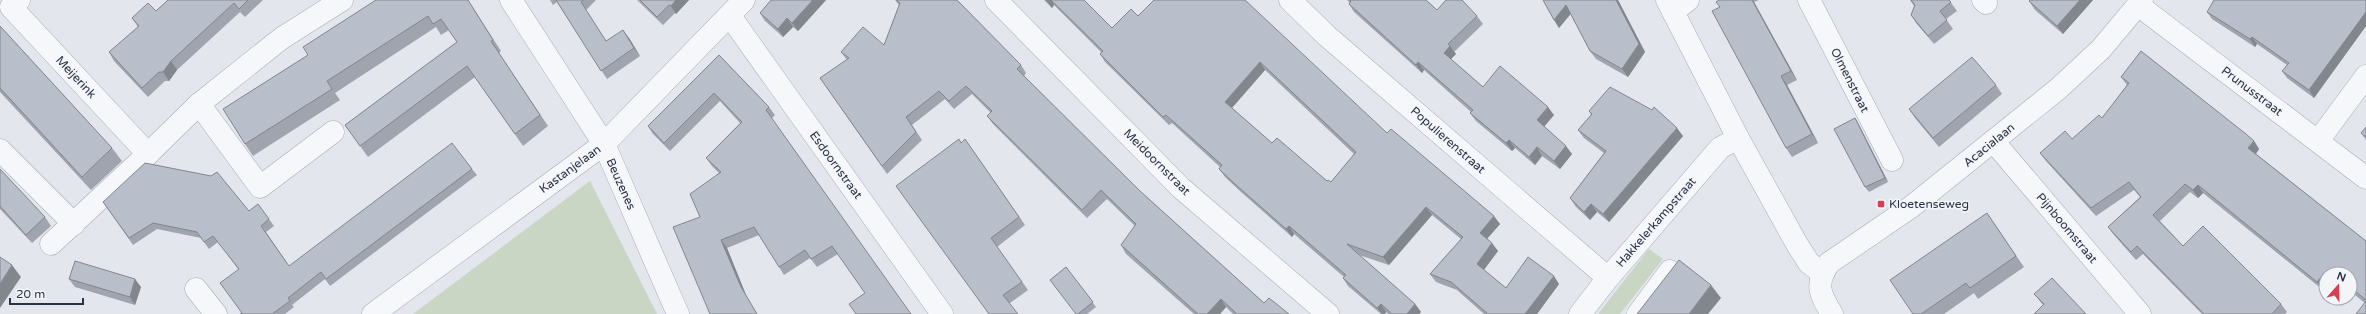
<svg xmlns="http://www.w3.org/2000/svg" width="2366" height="314" font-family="'Varela Round',sans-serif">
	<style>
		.green { fill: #c8d6c3 }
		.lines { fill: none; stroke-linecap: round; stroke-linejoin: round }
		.minor-casing { stroke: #a7adb7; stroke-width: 23 }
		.tertiary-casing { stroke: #a7adb7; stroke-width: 23 }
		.minor { stroke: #f6f7fa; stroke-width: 22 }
		.tertiary { stroke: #f6f7fa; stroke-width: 22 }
		.wall { fill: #9fa4ae; fill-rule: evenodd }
		.shaded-wall { fill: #82868d }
		.building { fill: #b9bfca; stroke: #82868d; fill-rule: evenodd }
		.poi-dot { fill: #d93f53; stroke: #f3f5f9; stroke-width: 1.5 }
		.labels { text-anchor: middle; stroke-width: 3; stroke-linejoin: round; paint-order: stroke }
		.street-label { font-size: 12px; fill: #293346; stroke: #f3f5f9 }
		.poi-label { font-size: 12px; fill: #293346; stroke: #f3f5f9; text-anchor: start }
	</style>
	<rect width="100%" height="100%" fill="#e3e6ec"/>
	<g class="green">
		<polygon points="590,181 657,314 413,314"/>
		<polygon points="1649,249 1663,259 1620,314 1598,314"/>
	</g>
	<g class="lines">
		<defs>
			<g id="minor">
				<polyline points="19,0 11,7 148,154 199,104 282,38 342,0"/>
				<polyline points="511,0 604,144 678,314"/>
				<polyline points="996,0 1181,188 1328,314"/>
				<polyline points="1290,0 1327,36 1608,278"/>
				<polyline points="1667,0 1738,138 1798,246 1809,263 1822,273"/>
				<polyline points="1809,0 1892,160"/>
				<polyline points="1983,0 1986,3"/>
				<polyline points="2138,5 2366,178"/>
				<polyline points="1673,12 1688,0"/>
				<polyline points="730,16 942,314"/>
				<polyline points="199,104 260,187 333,132"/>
				<polyline points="2318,141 2366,76"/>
				<polyline points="1994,142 2140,314"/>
				<polyline points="0,150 74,224"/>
				<polyline points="51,244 148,154"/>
				<polyline points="196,289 216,314"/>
				<polyline points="373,314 604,144 744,0"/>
				<polyline points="1580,314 1608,278 1720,148 1738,138"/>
				<polyline points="1638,314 1670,271"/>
			</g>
			<path id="tertiary" d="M1832,314c-13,-21 -17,-30 -3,-51l82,-56 147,-118 43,-40 41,-49"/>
		</defs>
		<use href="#minor" class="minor-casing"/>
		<use href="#tertiary" class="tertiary-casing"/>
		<use href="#minor" class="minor"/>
		<use href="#tertiary" class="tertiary"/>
	</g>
	<g class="wall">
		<polygon points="168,0 263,0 245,17 240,12 177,70 169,81 165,81 148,97 114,61 109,52 138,27 132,18 156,11"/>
		<polygon points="376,0 468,0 501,51 499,53 548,126 523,146 475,77 368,157 345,125 457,42 449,30 441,35 436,27 335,93 340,100 253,156 245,144 308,55"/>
		<polygon points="550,0 596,0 586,10 606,41 629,38 640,56 607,79 557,2 553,5"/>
		<polygon points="637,0 689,0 676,14 675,13 663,25"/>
		<polygon points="826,0 798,31 793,27 783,37 765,21 760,13"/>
		<polygon points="895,0 957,0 1021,65 1026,73 1024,76 1140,191 1264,303 1289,314 1233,314 1226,307 1220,314 1194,314 1126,254 1121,245 1135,226 1107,199 1087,218 993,124 987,116 991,113 972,94 954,109 945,99 912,125 922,140 887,174 820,78 847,60 841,52 884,45 899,5"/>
		<path d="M1044,0h40l28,28 26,-12 16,-16 233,133 113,91 -13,15 11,12 -14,19 22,18 53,-4 -22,30h-53l-27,-24 -21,-8 -6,-8 31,-35 -29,-24 -43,50 -30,-10 56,49 6,8 -2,2h-31l-2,-2 -1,2h-4l-33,-28 -5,-8 1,-1 -50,-43 -2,3 -51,-45 -16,-15 -6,-8 1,-2 -48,-44 -3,2 -64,-63 -5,-8 1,-2 -47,-47 -2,3zM1265,70l89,84 -23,28 -4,-1 -55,-38 -40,-35z"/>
		<polygon points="1347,0 1426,0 1437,10 1477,16 1483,24 1454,52 1456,54 1451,59 1483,87 1554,115 1544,126 1572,154 1560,169 1542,156 1535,165 1515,148 1512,151 1476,121 1470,113 1471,112 1424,70 1422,73 1354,12 1349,4 1350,3"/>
		<polygon points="1543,0 1618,0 1645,52 1628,77 1596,59 1590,51 1571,14 1559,28"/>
		<polygon points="1719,0 1759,0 1754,2 1797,80 1787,85 1818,143 1792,157 1786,148 1720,7"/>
		<polygon points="1910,0 1949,0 1957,11 1946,19 1953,29 1934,44 1916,23 1911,15 1914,6"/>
		<polygon points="2030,0 2093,0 2063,34 2035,10 2029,1"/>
		<polygon points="2366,0 2366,26 2314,98 2287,78 2282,71 2287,65 2257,44 2255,47 2212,19 2207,12"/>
		<polygon points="0,26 112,148 122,161 91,190 0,92"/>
		<polygon points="719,55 769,107 775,115 772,118 865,293 838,254 817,267 810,258 784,275 759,235 727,248 746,295 710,314 700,217 719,173 712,166 706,158 740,123 720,101 670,151 653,134 648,126"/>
		<polygon points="2121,77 2254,141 2259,149 2256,154 2366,241 2366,314 2365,303 2350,291 2350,274 2326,274 2326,286 2323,290 2203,193 2198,198 2190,192 2160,221 2183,246 2281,304 2287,312 2285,314 2202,314 2143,254 2136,260 2114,235 2108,227 2140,197 2134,190 2096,216 2046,161 2040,153 2072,139 2102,118 2127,85"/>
		<polygon points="1996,85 2002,94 1939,147 1915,118 1909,109"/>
		<polygon points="1589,111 1683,136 1609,222 1597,212 1590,220 1576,207 1570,198 1604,153 1584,138 1578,130 1591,115"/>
		<polygon points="1855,118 1858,123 1888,182 1869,192 1865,187"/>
		<polygon points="2366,127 2366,140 2361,133"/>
		<polygon points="965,139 1025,225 997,247 1028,290 1010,303 989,314 961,143"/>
		<polygon points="0,169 45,217 51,226 32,243 0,209"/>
		<polygon points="472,169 477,175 330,286 325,279 292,305 294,307 285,314 240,314 241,313 238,269 218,242 209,249 201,238 157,229 133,245 103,202 211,176 249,211 269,219 274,226 266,232 289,266"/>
		<polygon points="1987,213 2024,267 1978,299 1974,293 1944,314 1913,314"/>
		<polygon points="1066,267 1096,307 1087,314 1076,314"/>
		<polygon points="69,279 141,287 135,305 75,287"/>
		<polygon points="2034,294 2086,314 2043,305"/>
	</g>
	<g class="shaded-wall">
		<polygon points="676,0 689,0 676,14 671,6"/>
		<polygon points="813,0 826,0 798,31 792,23"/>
		<polygon points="1046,0 1051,0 1054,5 1052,8"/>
		<polygon points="1616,0 1618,0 1645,52 1628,77 1622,69"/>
		<polygon points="1752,0 1753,0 1754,2 1797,80 1791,71"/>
		<polygon points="2080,0 2093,0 2063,34 2057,26"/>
		<polygon points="1566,5 1571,13 1559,28 1554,20"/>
		<polygon points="2366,12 2366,26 2314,98 2309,90"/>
		<polygon points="787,18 793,27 783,37 778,29"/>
		<polygon points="623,30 629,38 640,56 634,48"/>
		<polygon points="2252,37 2257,44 2255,47 2250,39"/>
		<polygon points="1450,46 1456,54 1449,61 1444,53"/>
		<polygon points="171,61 177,70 169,81 163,72"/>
		<polygon points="1260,62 1265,70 1230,110 1225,102"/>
		<polygon points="1418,62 1424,70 1422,73 1416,65"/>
		<polygon points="1781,76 1787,85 1818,143 1812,134"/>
		<polygon points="1548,107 1554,115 1543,128 1537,120"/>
		<polygon points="1855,118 1858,123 1888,182 1885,178"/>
		<polygon points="1677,128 1683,136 1609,222 1603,214"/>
		<polygon points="1509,140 1515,148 1512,151 1506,143"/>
		<polygon points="2254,141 2259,149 2254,156 2248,148"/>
		<polygon points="1566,146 1572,154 1560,169 1554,161"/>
		<polygon points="1537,147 1542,156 1535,165 1529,157"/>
		<polygon points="2198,185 2203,193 2198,198 2193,190"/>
		<polygon points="1591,204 1597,212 1590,220 1584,212"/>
		<polygon points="1426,207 1432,215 1389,265 1383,257"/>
		<polygon points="1494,216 1500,224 1485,241 1480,233"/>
		<polygon points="1289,226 1294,234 1292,237 1286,229"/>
		<polygon points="721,240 727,248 746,295 757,314 741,287"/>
		<polygon points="1492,243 1498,251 1482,272 1477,264"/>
		<polygon points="12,265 21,277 0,308 0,284"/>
		<polygon points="2327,270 2330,274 2326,274 2326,286 2323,290 2317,282"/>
		<polygon points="1554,276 1559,284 1537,314 1525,314"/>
		<polygon points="135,279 141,287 135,305 130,297"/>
		<polygon points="1711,285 1721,298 1708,314 1689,314"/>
		<polygon points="1221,299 1226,307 1220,314 1207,314"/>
		<polygon points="1381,304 1386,312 1385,314 1382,314 1377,308"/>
		<polygon points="1415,304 1421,312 1419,314 1407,314"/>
	</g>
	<g class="building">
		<polygon points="168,0 248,0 239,9 234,3 171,61 163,72 159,72 142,88 109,52 139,26 132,18 148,3 156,11"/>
		<polygon points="376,0 468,0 493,40 491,41 540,115 515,134 467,66 360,146 345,125 457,42 441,19 433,24 428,16 327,81 332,89 245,144 223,109 308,55 303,47"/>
		<polygon points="556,0 583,0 581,2 606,41 623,30 634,48 601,71"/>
		<polygon points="640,0 676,0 671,6 669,5 657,17"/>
		<polygon points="771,0 813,0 792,23 787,18 778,29 760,13"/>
		<polygon points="896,0 957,0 1021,65 1017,69 1140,191 1264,303 1269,298 1289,314 1237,314 1221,299 1207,314 1198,314 1121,245 1136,224 1101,190 1082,210 987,116 992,111 966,86 949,101 939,91 906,117 916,132 882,166 820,78 849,58 841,52 863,27 884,45 900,3"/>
		<path d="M1051,0h33l28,28 19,-19 7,7 16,-16h91l142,133 4,-4 103,87 -14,17 12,10 -15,21 29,24 22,-31 26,19 -29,38h-39l1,-1 -36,-31 -21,-8 33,-37 -37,-30 -43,50 -36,-13 68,60 -8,10h-15l-11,-10 -4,4 -34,-30 3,-3 -57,-49 -3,3 -51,-45 -16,-15 3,-4 -56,-50 -3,2 -63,-63 3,-3zM1260,62l96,90 -25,30 -3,-2 -1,1 -50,-43 -5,5 -47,-41z"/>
		<polygon points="1350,0 1426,0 1437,10 1446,0 1462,0 1477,16 1448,44 1450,46 1444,53 1483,87 1500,66 1548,107 1537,120 1566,146 1554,161 1537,147 1529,157 1509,140 1506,143 1470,113 1473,110 1418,62 1416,65 1349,4 1351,1"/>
		<polygon points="1543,0 1616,0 1639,44 1622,69 1590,51 1566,5 1554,20"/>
		<polygon points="1719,0 1752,0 1791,71 1781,76 1812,134 1786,148 1712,11 1720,7 1716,2"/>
		<polygon points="1911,0 1949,0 1951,2 1940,11 1947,20 1928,36 1911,15 1915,5"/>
		<polygon points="2030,0 2080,0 2057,26 2029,1"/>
		<polygon points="2214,0 2366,0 2366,12 2309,90 2282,71 2289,63 2252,37 2250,39 2207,12"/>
		<polygon points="0,26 112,148 82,177 0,88"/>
		<polygon points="2141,51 2246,134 2254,141 2248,148 2366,241 2366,300 2350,287 2350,274 2333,274 2327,270 2317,282 2198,185 2193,190 2185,184 2153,215 2183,246 2203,226 2281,304 2272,314 2204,314 2137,246 2131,252 2108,227 2141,197 2129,182 2091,208 2040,153 2065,131 2072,139 2099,115 2102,118 2129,83 2121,77"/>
		<polygon points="719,55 769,107 766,110 911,314 856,314 849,304 865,293 832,246 811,259 805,250 779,267 754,227 721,240 741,287 757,314 710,314 673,227 700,217 690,194 721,172 706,158 742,122 714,93 664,143 648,126"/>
		<polygon points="1972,57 1996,85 1933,138 1909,109"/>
		<polygon points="1610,87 1652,110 1654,107 1677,128 1603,214 1591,204 1584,212 1570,198 1606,151 1578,130 1592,114 1589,111"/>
		<polygon points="1855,118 1885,178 1865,187 1834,129"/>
		<polygon points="2366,127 2366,137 2361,133"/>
		<polygon points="959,139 961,143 965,139 1019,217 991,238 1022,282 1003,295 1018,314 989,314 896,186"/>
		<polygon points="452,143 472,169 326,279 321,272 288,298 290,301 272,314 240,314 242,313 220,283 239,269 213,236 204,242 197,232 153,223 129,238 103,202 145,163 211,176 217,172 249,211 258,204 269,219 261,226 289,266"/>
		<polygon points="0,169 45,217 26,235 0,206"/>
		<polygon points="1987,213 2016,256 1970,288 1966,283 1921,314 1913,314 1890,280"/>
		<polygon points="0,257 12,265 0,284"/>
		<polygon points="1679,260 1711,285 1689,314 1637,314"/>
		<polygon points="75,261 135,279 130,297 69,279"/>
		<polygon points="1066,267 1093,302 1078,314 1076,314 1050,280"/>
		<polygon points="2052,278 2086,314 2034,314 2044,304 2034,294"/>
		<polygon points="2366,301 2366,314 2356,314"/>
	</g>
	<rect class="poi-dot" x="1877" y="200" width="8" height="8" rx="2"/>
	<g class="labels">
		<g class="street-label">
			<text transform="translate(76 77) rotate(47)" y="4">Meijerink</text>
			<text transform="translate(1850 80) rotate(63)" y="4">Olmenstraat</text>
			<text transform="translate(2252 91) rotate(37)" y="4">Prunusstraat</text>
			<text transform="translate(1448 140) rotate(41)" y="4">Populierenstraat</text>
			<text transform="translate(1989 145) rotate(-39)" y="4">Acacialaan</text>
			<text transform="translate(1157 162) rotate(45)" y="4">Meidoornstraat</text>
			<text transform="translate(836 165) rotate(54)" y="4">Esdoornstraat</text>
			<text transform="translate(570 169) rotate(-36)" y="4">Kastanjelaan</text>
			<text transform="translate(621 184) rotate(66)" y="4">Beuzenes</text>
			<text transform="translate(1656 222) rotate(-49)" y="4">Hakkelerkampstraat</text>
			<text transform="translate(2067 228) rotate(50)" y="4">Pijnboomstraat</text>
		</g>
		<g class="poi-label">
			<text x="1889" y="208">Kloetenseweg</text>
		</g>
	</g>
	<g transform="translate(2338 286) rotate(20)"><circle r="19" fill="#f3f5f9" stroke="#a2a7b1"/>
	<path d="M0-3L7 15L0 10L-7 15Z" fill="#d93f53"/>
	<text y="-6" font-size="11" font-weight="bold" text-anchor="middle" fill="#293346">N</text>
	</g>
	<path d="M10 298v6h73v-6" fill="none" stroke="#293346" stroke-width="2"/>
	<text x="16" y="298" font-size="12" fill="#293346" stroke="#f3f5f9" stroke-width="3" paint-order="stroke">20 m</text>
</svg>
